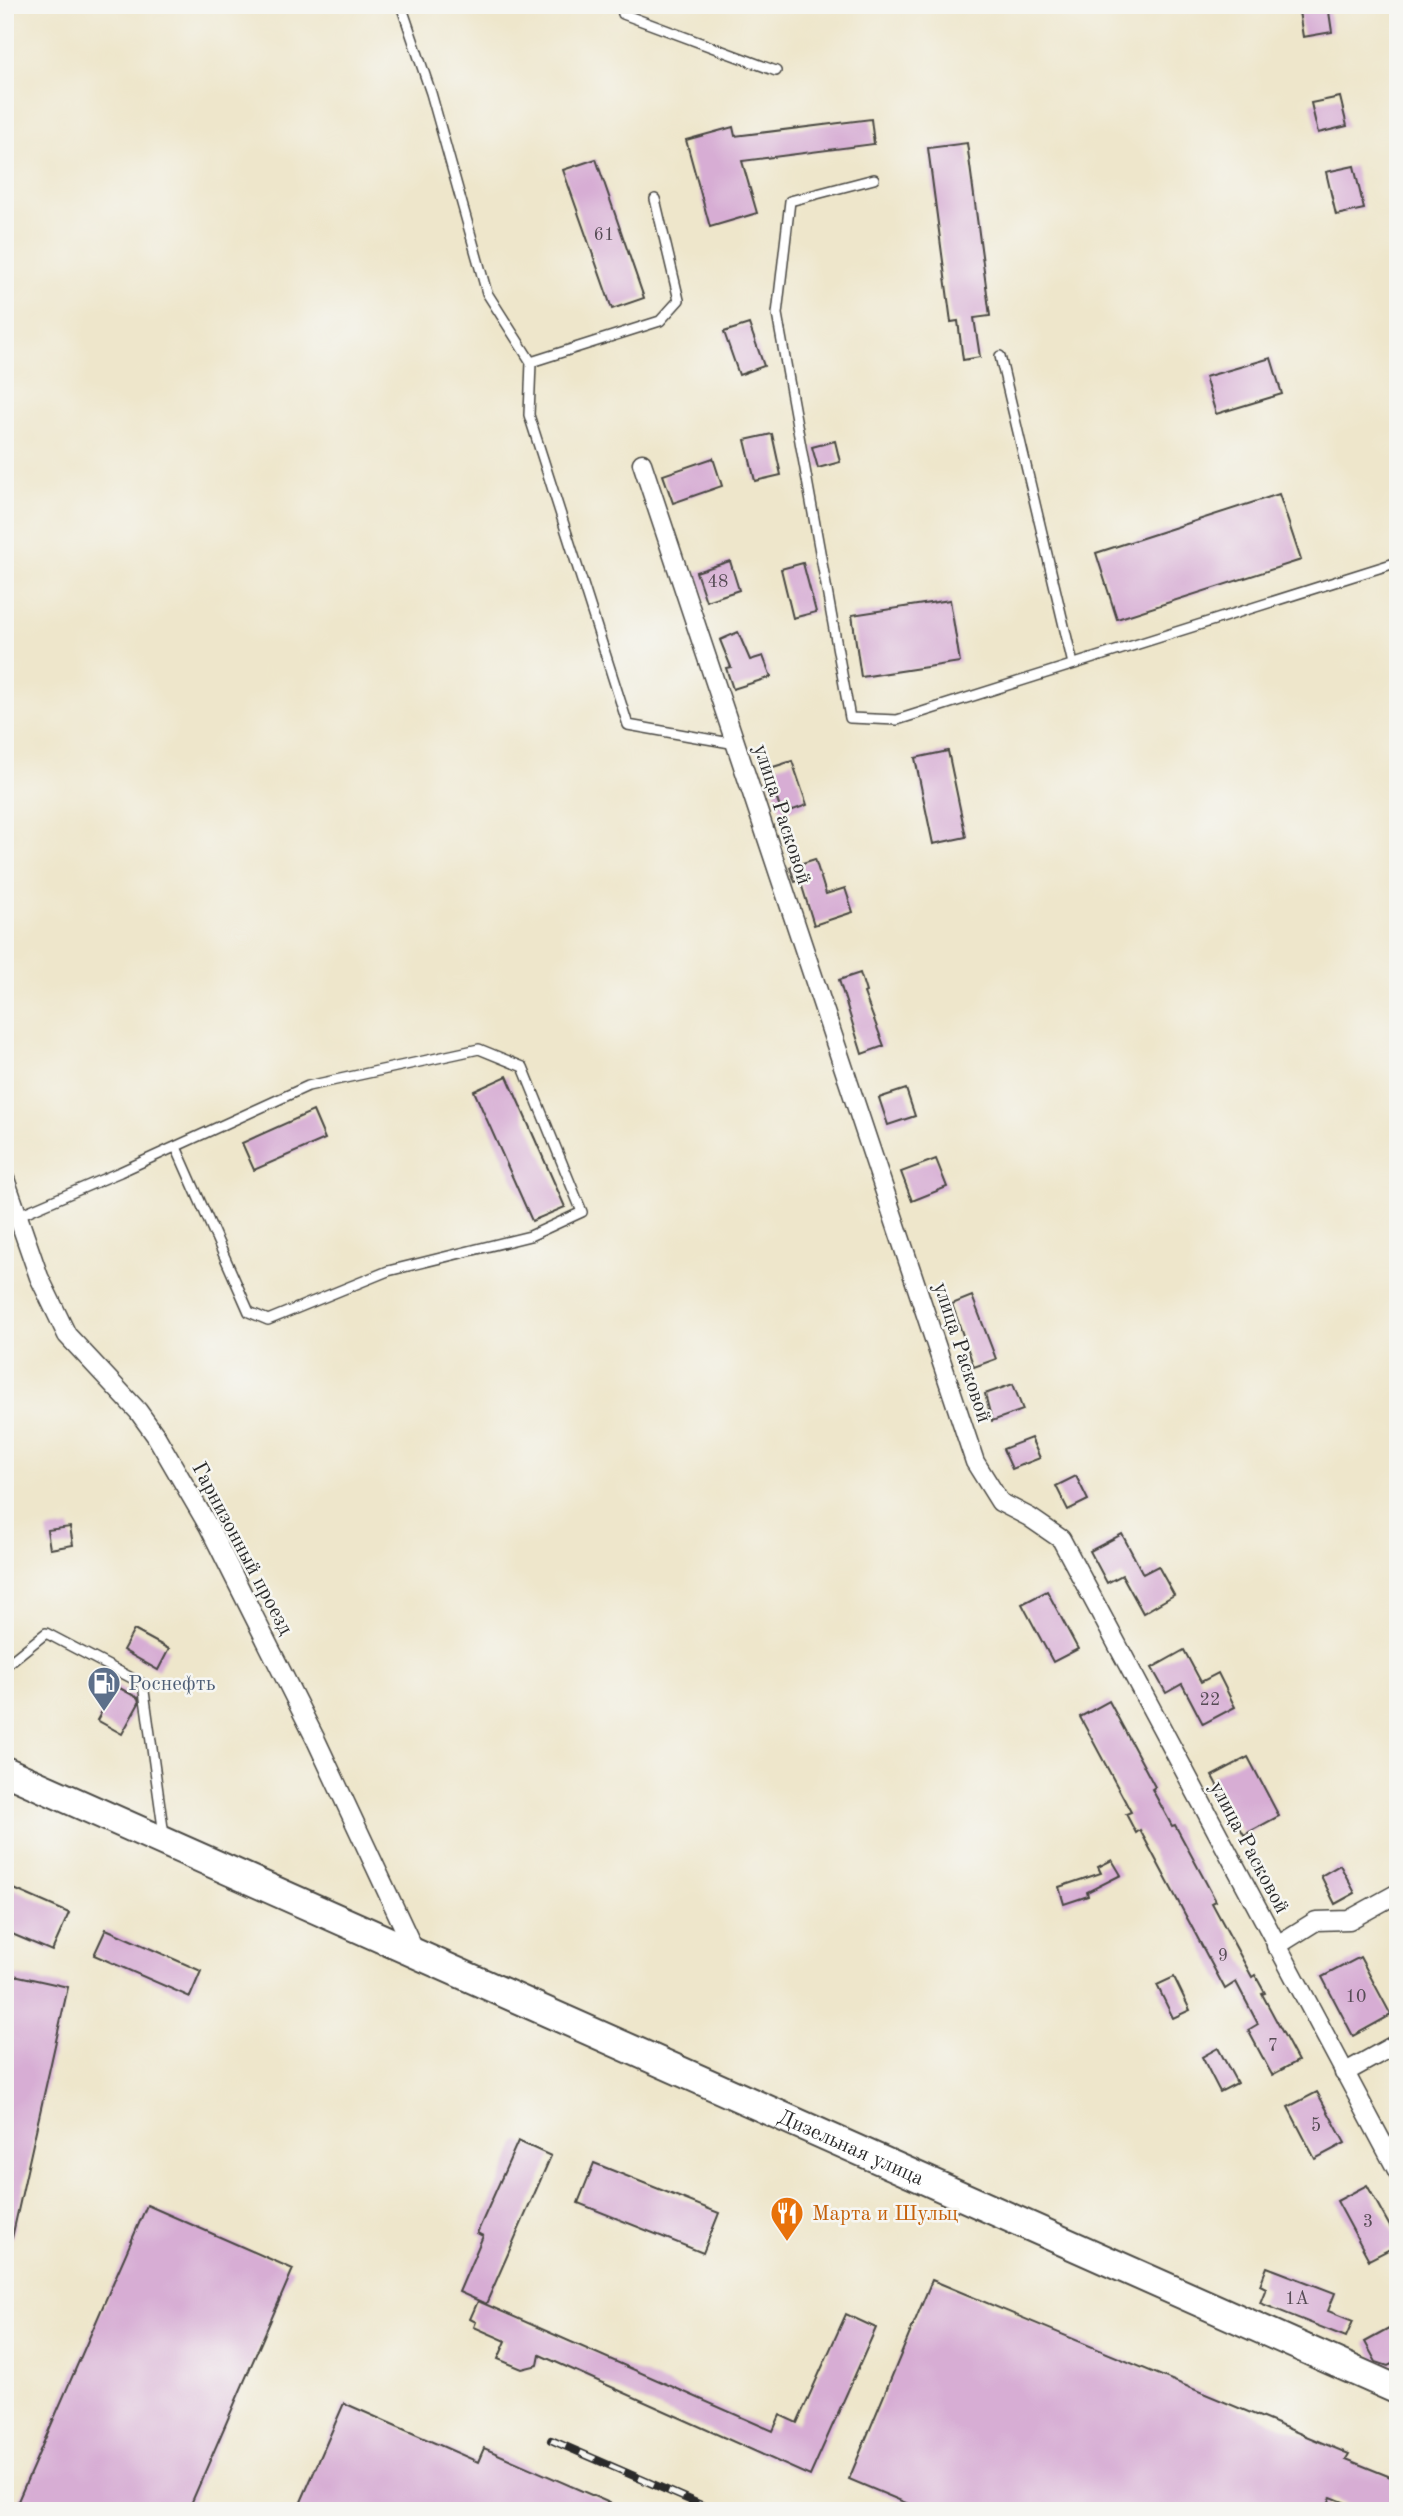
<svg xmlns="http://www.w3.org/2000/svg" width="1403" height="2516" font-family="'Old Standard TT',serif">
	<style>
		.building { fill: #d7add4 }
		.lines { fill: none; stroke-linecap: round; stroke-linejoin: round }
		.lane-casing { stroke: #484743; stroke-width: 12 }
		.street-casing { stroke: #484743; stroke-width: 21 }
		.primary-casing { stroke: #484743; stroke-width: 32 }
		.lane { stroke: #fff; stroke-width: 9 }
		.street { stroke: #fff; stroke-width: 18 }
		.primary { stroke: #fff; stroke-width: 28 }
		.rail-casing { stroke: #2b2b2b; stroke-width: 8 }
		.rail { stroke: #f6f6f2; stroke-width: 5; stroke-dasharray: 16; stroke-linecap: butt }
		.labels { text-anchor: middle; stroke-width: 5; stroke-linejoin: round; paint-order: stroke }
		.number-label { font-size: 18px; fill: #564c55 }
		.street-label { font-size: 21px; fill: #2b2b2b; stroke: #f6f6f2 }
		.service-label { font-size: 21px; fill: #4e5e75; stroke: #f6f6f2; text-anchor: start }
		.food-label { font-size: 21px; fill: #c56008; stroke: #f6f6f2; text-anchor: start }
	</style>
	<rect width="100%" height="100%" fill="#f6f6f2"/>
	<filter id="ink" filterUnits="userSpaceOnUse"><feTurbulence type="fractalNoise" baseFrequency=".0143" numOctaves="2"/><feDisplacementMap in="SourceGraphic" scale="14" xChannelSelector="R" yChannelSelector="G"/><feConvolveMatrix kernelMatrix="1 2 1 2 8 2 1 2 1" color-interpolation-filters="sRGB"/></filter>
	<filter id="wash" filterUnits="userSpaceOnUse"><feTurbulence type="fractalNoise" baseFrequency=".00686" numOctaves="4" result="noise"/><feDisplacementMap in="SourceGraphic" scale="28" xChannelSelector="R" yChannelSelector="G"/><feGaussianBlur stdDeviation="1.57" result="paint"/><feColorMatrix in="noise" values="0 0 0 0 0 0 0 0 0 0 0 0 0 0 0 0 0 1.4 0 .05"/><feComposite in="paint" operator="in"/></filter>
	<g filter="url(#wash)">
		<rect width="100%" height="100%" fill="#eee6cb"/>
		<g id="blocks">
			<g class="building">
				<polygon points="1298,5 1328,5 1332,32 1303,37"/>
				<polygon points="1340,97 1347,126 1318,133 1311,103"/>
				<polygon points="871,119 874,144 742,161 757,213 710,227 686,140 733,127 735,136"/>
				<polygon points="967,143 990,316 974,318 980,357 963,360 958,321 951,322 928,148"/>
				<polygon points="596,159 644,298 612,309 563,170"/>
				<polygon points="1354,166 1364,209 1336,215 1326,172"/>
				<polygon points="749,324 764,366 739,375 724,332"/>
				<polygon points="1271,358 1282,394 1216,414 1205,377"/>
				<polygon points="772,434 781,475 755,481 745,440"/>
				<polygon points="835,441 840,462 818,468 812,447"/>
				<polygon points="713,458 722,486 673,503 663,475"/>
				<polygon points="1279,494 1301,560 1117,619 1096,553"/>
				<polygon points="730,561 739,590 706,601 696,572"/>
				<polygon points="803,563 816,612 793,618 781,569"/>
				<polygon points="950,600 960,662 861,677 852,615"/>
				<polygon points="738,632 750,660 763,656 771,677 733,689 726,668 731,667 720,640"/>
				<polygon points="948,751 966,837 933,844 915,758"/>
				<polygon points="792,761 807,805 782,814 767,769"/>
				<polygon points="815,859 826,894 845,888 853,912 814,925 800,880 795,882 790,867"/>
				<polygon points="860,973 866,992 864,993 884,1046 862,1054 839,980"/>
				<polygon points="507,1076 565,1207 532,1221 474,1091"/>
				<polygon points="906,1089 915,1116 888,1125 879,1098"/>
				<polygon points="313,1111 325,1139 254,1170 242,1143"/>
				<polygon points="936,1159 947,1187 912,1201 901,1172"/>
				<polygon points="972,1296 996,1359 974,1367 952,1304"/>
				<polygon points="1013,1384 1023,1410 992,1421 985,1394"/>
				<polygon points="1031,1438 1040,1458 1012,1469 1003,1449"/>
				<polygon points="1076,1476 1088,1500 1068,1510 1056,1486"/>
				<polygon points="70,1527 73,1545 50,1549 47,1530"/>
				<polygon points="1122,1534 1143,1574 1158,1566 1174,1595 1143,1613 1122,1575 1107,1583 1090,1551"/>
				<polygon points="1047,1591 1078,1649 1053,1662 1022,1604"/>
				<polygon points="134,1630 169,1649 158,1670 123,1650"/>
				<polygon points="1184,1650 1201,1682 1218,1673 1235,1707 1203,1724 1182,1684 1166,1693 1152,1668"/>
				<polygon points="116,1686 138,1698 139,1703 122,1734 97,1720"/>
				<polygon points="1109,1701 1155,1787 1152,1789 1172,1826 1175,1825 1216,1901 1212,1903 1252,1977 1255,1975 1265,1993 1262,1994 1298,2061 1272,2075 1248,2030 1258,2024 1236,1982 1225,1989 1140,1830 1136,1833 1126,1814 1131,1812 1080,1717"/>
				<polygon points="1248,1757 1279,1816 1244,1835 1212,1776"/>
				<polygon points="1112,1860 1121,1875 1087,1892 1088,1896 1064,1904 1059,1887 1101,1873 1098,1867"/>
				<polygon points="1340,1865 1355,1893 1335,1904 1321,1876"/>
				<polygon points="5,1885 69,1913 52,1951 5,1931"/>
				<polygon points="106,1929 201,1971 190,1997 94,1955"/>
				<polygon points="1360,1957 1391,2015 1353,2036 1322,1977"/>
				<polygon points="5,1973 68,1987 12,2238 5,2237"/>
				<polygon points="1174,1977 1190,2010 1173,2018 1157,1985"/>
				<polygon points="1218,2048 1237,2083 1220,2092 1202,2057"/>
				<polygon points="1317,2092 1345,2143 1315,2159 1288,2107"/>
				<polygon points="518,2141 551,2156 486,2304 459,2292 483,2236 477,2233"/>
				<polygon points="594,2163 719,2213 703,2253 578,2203"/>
				<polygon points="1367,2185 1398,2241 1398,2245 1369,2260 1337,2201"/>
				<polygon points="147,2205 293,2269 188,2511 40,2511 18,2501"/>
				<polygon points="1267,2267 1335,2293 1328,2311 1353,2321 1346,2337 1260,2303 1266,2288 1260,2285"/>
				<polygon points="932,2280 1349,2454 1346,2459 1398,2480 1398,2511 1366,2511 1331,2497 1325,2511 925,2511 849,2479"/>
				<polygon points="478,2301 773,2431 780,2415 797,2423 846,2314 876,2328 810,2476 540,2355 538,2365 522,2369 498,2359 506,2341 474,2327 476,2322 470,2319"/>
				<polygon points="1398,2324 1398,2361 1388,2366 1376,2362 1365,2342"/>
				<polygon points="344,2403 478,2462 484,2448 628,2511 297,2511"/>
			</g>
		</g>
	</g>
	<g filter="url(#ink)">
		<use href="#blocks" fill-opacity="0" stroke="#484743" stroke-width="2"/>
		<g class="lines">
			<defs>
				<g id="lane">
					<polyline points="401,5 431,93 487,293 531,362 529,415 628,725 736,744"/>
					<polyline points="621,5 623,14 776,71"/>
					<polyline points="874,179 790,201 777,314 850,718 897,720 1398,562"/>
					<polyline points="1000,356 1073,664"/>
					<polyline points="531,362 660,321 679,300 655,199"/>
					<polyline points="17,1216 120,1172 308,1086 479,1049 523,1067 582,1212 530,1236 388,1271 268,1320 249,1312 176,1147"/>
					<polyline points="5,1666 46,1633 143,1684 164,1835"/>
				</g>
				<g id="street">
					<polyline points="642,463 975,1462 1000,1502 1029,1517 1061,1539 1398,2172"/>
					<polyline points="5,1179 39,1277 67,1335 138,1411 156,1436 209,1527 316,1740 417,1956"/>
					<polyline points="1276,1946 1316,1921 1349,1920 1398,1893"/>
					<polyline points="1344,2073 1398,2043"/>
				</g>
				<g id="primary">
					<path id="s1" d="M5,1771l1393,619"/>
				</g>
			</defs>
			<use href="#lane" class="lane-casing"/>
			<use href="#street" class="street-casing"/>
			<use href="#primary" class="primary-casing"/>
			<use href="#lane" class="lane"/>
			<use href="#street" class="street"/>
			<use href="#primary" class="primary"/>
			<defs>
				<polyline id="rail" points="551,2440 715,2511"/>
			</defs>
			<use href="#rail" class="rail-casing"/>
			<use href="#rail" class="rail"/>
		</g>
	</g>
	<defs>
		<symbol id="fuel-pin" viewBox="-11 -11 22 30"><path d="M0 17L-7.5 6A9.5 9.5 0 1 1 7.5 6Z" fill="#5c6f8a" stroke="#f6f6f2"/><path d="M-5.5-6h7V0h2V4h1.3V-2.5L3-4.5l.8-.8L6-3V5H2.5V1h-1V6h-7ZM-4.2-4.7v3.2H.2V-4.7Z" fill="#fff"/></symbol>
		<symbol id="restaurant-pin" viewBox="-11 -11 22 30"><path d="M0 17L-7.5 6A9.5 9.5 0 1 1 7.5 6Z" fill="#e8710a" stroke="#f6f6f2"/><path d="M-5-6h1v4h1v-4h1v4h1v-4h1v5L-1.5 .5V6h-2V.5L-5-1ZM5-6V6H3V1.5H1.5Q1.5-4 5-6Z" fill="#fff"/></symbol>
	</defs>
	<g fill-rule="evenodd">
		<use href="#fuel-pin" x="85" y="1664" width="38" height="52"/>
		<use href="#restaurant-pin" x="768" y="2194" width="38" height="52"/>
	</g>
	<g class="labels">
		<g class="number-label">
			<text x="604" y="240">61</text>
			<text x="718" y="587">48</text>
			<text x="1210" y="1705">22</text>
			<text x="1223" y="1961">9</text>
			<text x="1356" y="2002">10</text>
			<text x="1273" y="2051">7</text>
			<text x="1316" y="2131">5</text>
			<text x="1368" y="2227">3</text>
			<text x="1297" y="2304">1А</text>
		</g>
		<g class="street-label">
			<text transform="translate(783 814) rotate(72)" y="7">улица Расковой</text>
			<text transform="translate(963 1352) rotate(72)" y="7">улица Расковой</text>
			<text transform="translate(243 1548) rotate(62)" y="7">Гарнизонный проезд</text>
			<text transform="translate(1250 1847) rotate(62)" y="7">улица Расковой</text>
			<text dy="7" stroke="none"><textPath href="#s1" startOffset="926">Дизельная улица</textPath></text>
		</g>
		<g class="service-label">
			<text x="128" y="1690">Роснефть</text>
		</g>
		<g class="food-label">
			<text x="812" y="2220">Марта и Шульц</text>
		</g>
	</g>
	<rect width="1403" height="2516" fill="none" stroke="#f6f6f2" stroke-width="28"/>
</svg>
